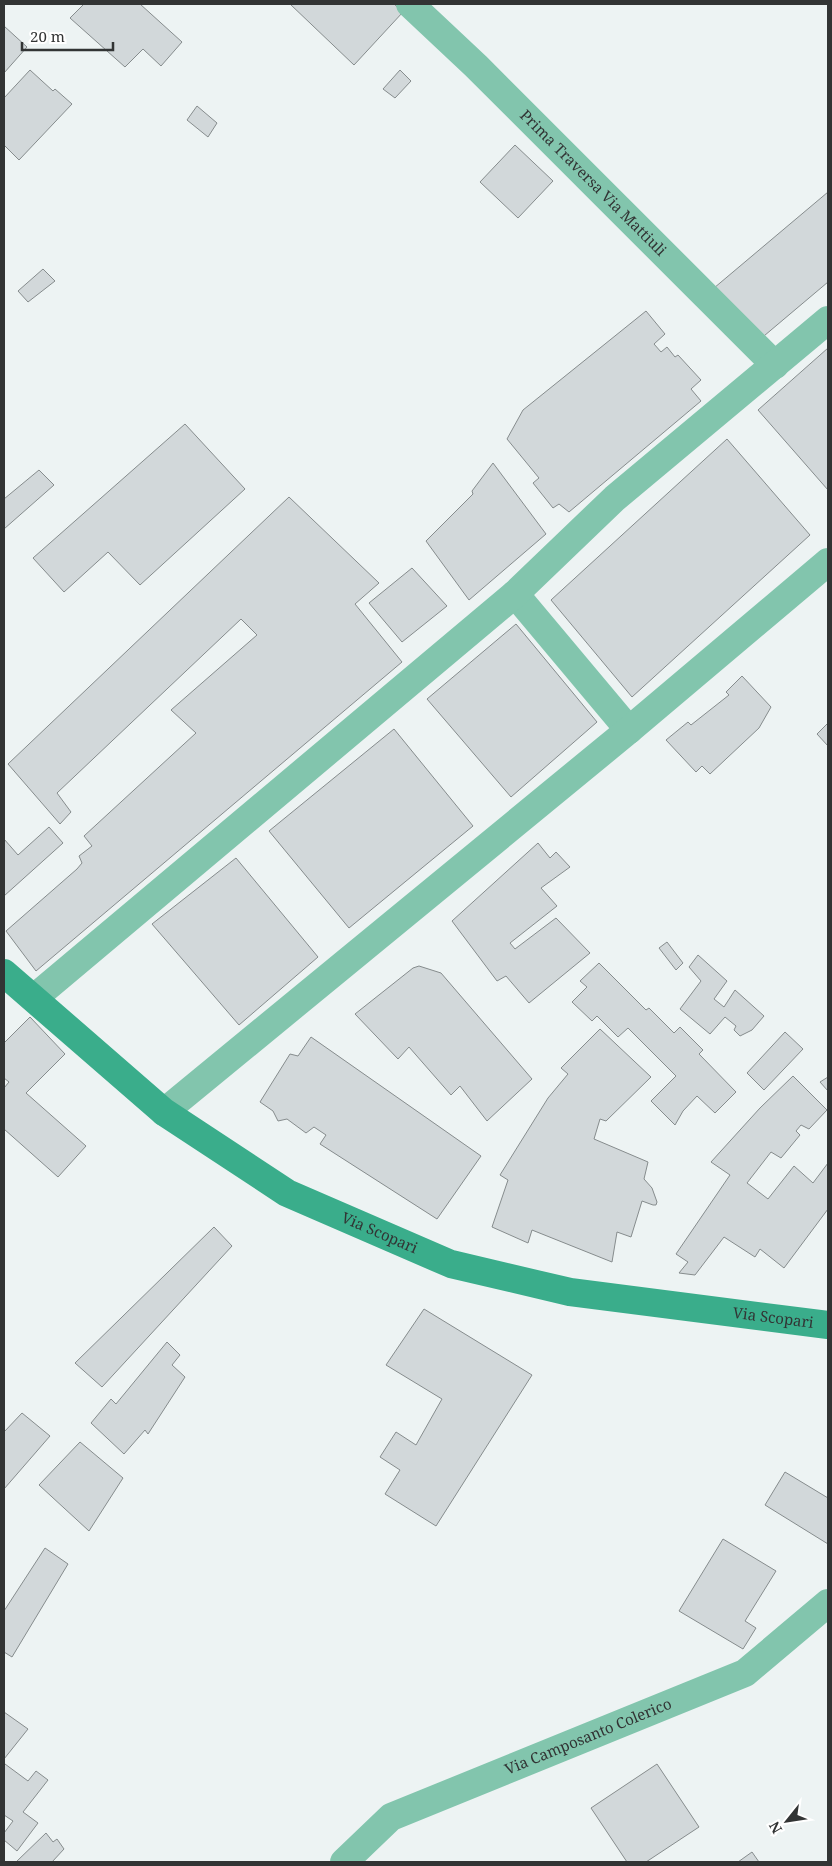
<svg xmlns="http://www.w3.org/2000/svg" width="832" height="1866" font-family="'Noto Serif',serif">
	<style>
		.building { fill: #d2d8da; stroke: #868c8d }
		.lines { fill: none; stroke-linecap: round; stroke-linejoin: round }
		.street { stroke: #82c5ad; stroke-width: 28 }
		.secondary { stroke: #3aad8b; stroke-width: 28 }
		.labels { text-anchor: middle; stroke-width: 4; stroke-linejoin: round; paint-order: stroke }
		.street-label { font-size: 15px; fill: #323434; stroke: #fff }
	</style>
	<rect width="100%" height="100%" fill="#edf3f3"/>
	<g class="building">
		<polygon points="84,4 140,4 182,42 161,66 143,49 125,67 70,18"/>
		<polygon points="290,4 394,4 403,12 354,65"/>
		<polygon points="4,26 27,47 4,73"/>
		<polygon points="30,70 53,91 55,89 72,104 19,160 4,145 4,98"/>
		<polygon points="400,70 411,81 395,98 383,89"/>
		<polygon points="197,106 217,123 208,137 187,120"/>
		<polygon points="515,145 553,181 518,218 480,182"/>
		<polygon points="828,192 828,282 758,341 714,288"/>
		<polygon points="43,269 55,281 28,302 18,291"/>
		<polygon points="646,311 665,334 654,344 661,352 667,347 675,357 678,355 701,380 691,389 701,401 569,512 559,504 553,508 533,483 539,478 507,439 523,410"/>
		<polygon points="828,348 828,490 758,410"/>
		<polygon points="185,424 245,489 140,585 108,552 64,592 33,558"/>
		<polygon points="727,439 810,535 632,697 551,600"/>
		<polygon points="493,463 546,534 469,600 426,541 473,494 472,491"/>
		<polygon points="39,470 54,485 4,529 4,499"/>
		<polygon points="289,497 379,583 355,604 402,662 36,971 6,931 77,869 82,863 79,856 92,846 84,836 196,733 171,710 257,635 241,619 57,793 71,812 60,824 8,764"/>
		<polygon points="412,568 447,606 402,642 369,603"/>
		<polygon points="516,624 597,722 511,797 427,699"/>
		<polygon points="742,676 771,707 759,728 710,774 702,766 696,772 666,740 688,722 691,725 729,695 726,692"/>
		<polygon points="828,723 828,746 817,734"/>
		<polygon points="394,729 473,826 349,928 269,831"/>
		<polygon points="49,827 63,843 4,896 4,839 18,855"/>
		<polygon points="538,843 550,858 556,852 570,867 541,888 557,906 510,943 515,949 556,918 590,953 529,1003 506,976 497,981 452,921"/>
		<polygon points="236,858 318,957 239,1025 152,924"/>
		<polygon points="667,942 683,963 676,970 659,948"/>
		<polygon points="698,955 727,981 714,999 724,1007 735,990 764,1016 752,1030 740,1036 734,1030 736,1026 725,1017 710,1034 680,1009 701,981 689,967"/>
		<polygon points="599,963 646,1010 649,1008 674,1033 680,1027 703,1050 699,1054 736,1092 715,1113 697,1096 683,1111 675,1125 651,1101 676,1076 628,1028 618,1037 597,1016 592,1021 572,1002 587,987 580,981"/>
		<polygon points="419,966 441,973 532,1079 487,1121 460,1086 451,1095 409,1047 398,1059 355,1014 413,968"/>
		<polygon points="30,1017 65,1054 26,1093 86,1146 58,1177 4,1129 4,1088 9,1082 4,1078 4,1043"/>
		<polygon points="600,1029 651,1077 606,1121 600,1119 594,1139 648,1162 644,1179 652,1188 657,1202 656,1205 653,1205 642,1201 631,1237 617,1232 612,1262 532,1230 528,1243 492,1227 508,1180 500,1175 548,1098 568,1074 561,1068"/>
		<polygon points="785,1032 803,1049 764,1090 747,1073"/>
		<polygon points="311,1037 481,1156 437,1219 320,1144 326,1135 314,1127 306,1133 287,1119 278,1121 273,1111 260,1102 290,1054 298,1056"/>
		<polygon points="793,1076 827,1110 809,1129 801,1125 796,1131 800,1135 781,1158 771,1152 747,1183 768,1199 794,1166 813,1183 828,1163 828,1209 784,1268 760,1249 755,1257 724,1237 695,1275 679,1273 688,1262 676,1254 730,1175 711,1162 760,1108"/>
		<polygon points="828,1077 828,1091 820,1082"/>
		<polygon points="214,1227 232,1246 102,1387 75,1363"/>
		<polygon points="424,1309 532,1375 436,1526 385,1494 400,1470 380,1457 396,1432 416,1445 442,1399 386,1365"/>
		<polygon points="167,1342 180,1355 172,1365 185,1377 148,1434 145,1430 124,1454 91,1423 111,1399 116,1404"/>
		<polygon points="22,1413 50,1436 4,1489 4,1432"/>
		<polygon points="80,1442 123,1478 89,1531 39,1485"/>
		<polygon points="785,1472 828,1498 828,1544 765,1505"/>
		<polygon points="723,1539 776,1571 745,1621 756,1628 743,1649 679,1611"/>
		<polygon points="45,1548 68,1564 12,1657 4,1652 4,1611"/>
		<polygon points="4,1712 28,1729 4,1759"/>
		<polygon points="5,1764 28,1781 36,1771 48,1780 23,1812 38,1823 17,1851 4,1840 4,1833 13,1821 4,1815 4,1767"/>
		<polygon points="657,1764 699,1827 646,1862 627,1862 591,1808"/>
		<polygon points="46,1833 53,1842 57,1839 64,1849 52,1862 16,1862"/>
		<polygon points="752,1852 759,1862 738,1862"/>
	</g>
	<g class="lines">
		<g class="street">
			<path id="s1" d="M410,4l66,62 299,299"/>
			<polyline points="515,594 629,730"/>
			<polyline points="34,998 515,594 615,498 828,320"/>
			<polyline points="164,1112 629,730 828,562"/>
			<path id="s2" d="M344,1862l47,-45 354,-144 83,-70"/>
		</g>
		<path class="secondary" id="s3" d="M4,973l160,139 123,81 164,71 119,28 258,33"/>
	</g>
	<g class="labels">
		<g class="street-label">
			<text dy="5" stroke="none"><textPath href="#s1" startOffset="256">Prima Traversa Via Mattiuli</textPath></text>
			<text dy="5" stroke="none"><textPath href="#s3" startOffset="460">Via Scopari</textPath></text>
			<text dy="5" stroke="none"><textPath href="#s3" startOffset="865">Via Scopari</textPath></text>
			<text dy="5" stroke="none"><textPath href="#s2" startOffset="278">Via Camposanto Colerico</textPath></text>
		</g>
	</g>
	<rect width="832" height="1866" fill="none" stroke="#323434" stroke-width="10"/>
	<g transform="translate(787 1821) rotate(240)" stroke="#ffffff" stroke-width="4" paint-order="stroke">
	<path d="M0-4L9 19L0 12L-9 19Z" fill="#323434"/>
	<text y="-8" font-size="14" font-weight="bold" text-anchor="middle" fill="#323434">N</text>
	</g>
	<path d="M22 42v8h91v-8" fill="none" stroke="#323434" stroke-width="2.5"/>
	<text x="30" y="42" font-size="15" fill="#323434" stroke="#ffffff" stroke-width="4" paint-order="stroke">20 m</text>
</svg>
